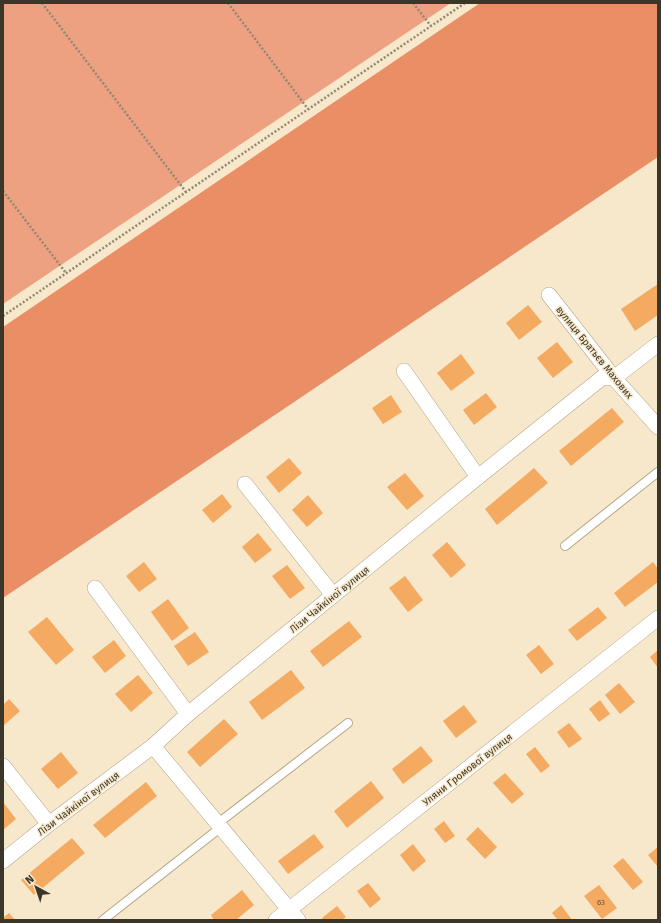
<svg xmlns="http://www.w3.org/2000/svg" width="661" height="923" font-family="'Fira Sans',sans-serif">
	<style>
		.green { fill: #eda181 }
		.forest { fill: #ea8e65 }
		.building { fill: #f4aa60 }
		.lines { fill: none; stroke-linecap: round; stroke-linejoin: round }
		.service-casing { stroke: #b3a589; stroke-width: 10 }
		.minor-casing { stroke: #b3a589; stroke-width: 16 }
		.path { stroke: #918773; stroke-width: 2.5; stroke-dasharray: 2 2; stroke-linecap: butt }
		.service { stroke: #fff; stroke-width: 8 }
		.minor { stroke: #fff; stroke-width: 15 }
		.labels { text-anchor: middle; stroke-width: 3; stroke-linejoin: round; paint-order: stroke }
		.number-label { font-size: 8px; fill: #695338 }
		.street-label { font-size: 10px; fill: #3b362a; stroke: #f7e8cb }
	</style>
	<rect width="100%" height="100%" fill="#f7e8cb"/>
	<polygon class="green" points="3,3 451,3 3,304"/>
	<polygon class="forest" points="480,3 658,3 658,157 3,598 3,327"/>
	<g class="building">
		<polygon points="658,284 658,315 635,331 621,309"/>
		<polygon points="528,305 542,322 519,340 506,323"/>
		<polygon points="557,342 573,362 553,378 537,358"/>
		<polygon points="461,354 475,373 451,391 437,373"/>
		<polygon points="486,393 497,407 474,425 463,410"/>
		<polygon points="391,395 402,412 383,424 372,408"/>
		<polygon points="612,408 624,422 571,466 559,451"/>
		<polygon points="289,458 302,473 279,493 266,477"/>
		<polygon points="534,468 548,483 497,525 485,509"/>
		<polygon points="405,473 424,496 407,510 387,487"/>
		<polygon points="222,494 232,507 213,523 202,510"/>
		<polygon points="308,495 323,513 307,527 292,510"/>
		<polygon points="258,533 272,550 255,563 242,547"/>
		<polygon points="447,542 466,565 451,578 432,555"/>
		<polygon points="144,562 157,579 139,592 126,576"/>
		<polygon points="653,562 658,569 658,582 625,607 614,593"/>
		<polygon points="287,565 305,588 290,599 272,576"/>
		<polygon points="405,576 423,600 408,612 389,588"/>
		<polygon points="168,599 189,628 172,641 151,612"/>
		<polygon points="598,607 607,618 577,641 568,630"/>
		<polygon points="47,617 74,650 56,665 28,632"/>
		<polygon points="349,621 362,637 323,667 310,651"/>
		<polygon points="195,632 209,652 188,666 174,646"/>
		<polygon points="114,640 126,656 105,673 92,657"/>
		<polygon points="539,645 554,664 541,674 526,655"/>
		<polygon points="658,650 658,668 650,657"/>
		<polygon points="291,670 305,688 262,720 249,702"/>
		<polygon points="138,675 153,693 131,712 115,694"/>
		<polygon points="619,683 635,702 620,714 605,695"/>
		<polygon points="9,699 20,711 3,726 3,705"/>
		<polygon points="600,700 610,714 599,722 589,709"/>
		<polygon points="464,705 477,722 456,738 443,721"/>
		<polygon points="224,719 238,734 200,767 187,752"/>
		<polygon points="569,723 582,739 569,748 557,732"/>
		<polygon points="421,746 433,761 403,784 392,769"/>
		<polygon points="535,747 550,766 541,773 526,754"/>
		<polygon points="61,752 78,773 58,789 41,769"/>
		<polygon points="505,773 524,794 512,804 493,783"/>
		<polygon points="371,781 384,798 347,828 334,811"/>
		<polygon points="146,782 157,796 105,838 93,825"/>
		<polygon points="3,802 16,819 3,830"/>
		<polygon points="444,821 455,836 445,843 434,829"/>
		<polygon points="478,827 497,847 485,859 466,839"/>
		<polygon points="314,834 324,847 288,874 278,861"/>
		<polygon points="72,838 85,853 34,895 21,880"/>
		<polygon points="413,844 426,861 413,872 400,855"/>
		<polygon points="658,847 658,867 648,855"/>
		<polygon points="623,858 643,882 633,890 613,866"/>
		<polygon points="368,883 381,899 370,908 357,891"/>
		<polygon points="599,885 617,908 602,919 584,896"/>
		<polygon points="242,890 254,905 236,920 214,920 211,915"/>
		<polygon points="561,905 572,920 558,920 552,913"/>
		<polygon points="337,906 346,917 342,920 324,920 322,918"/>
		<polygon points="9,913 15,920 3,920 3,918"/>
	</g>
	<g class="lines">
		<defs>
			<g id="service">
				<polyline points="565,546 658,472"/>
				<polyline points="217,824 348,723"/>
				<polyline points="103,920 220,828"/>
			</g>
			<g id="minor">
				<polyline points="549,295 614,378 658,427"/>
				<polyline points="404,371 478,477"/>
				<polyline points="245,484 333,595"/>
				<polyline points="95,588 188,714"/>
				<polyline points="153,746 298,920"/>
				<polyline points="3,766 49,824"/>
				<polyline points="3,861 49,824 153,746 188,714 478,477 603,377 614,378 658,344"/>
				<polyline points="276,920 658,618"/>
			</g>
		</defs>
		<use href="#service" class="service-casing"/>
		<use href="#minor" class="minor-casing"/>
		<g class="path">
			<polyline points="42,3 186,192"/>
			<polyline points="228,3 308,109"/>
			<polyline points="413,3 431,26"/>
			<polyline points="3,191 66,273"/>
			<polyline points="3,316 465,3"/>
		</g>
		<use href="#service" class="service"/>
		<use href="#minor" class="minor"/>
	</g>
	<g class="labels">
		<g class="number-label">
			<text x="601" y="905">63</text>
		</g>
		<g class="street-label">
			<text transform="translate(595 352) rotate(51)" y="4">вулиця Братьєв Махових</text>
			<text transform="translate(329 599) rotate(-39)" y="4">Лізи Чайкіної вулиця</text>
			<text transform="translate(467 769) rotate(-38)" y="4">Уляни Громової вулиця</text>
			<text transform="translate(78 803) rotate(-37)" y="4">Лізи Чайкіної вулиця</text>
		</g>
	</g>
	<rect width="661" height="923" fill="none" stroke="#3b362a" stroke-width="8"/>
	<g transform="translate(36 887) rotate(320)" stroke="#f7e8cb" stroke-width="3" paint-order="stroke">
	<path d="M0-3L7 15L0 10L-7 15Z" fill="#3b362a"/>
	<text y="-6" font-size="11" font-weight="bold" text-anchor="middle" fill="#3b362a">N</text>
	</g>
</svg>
